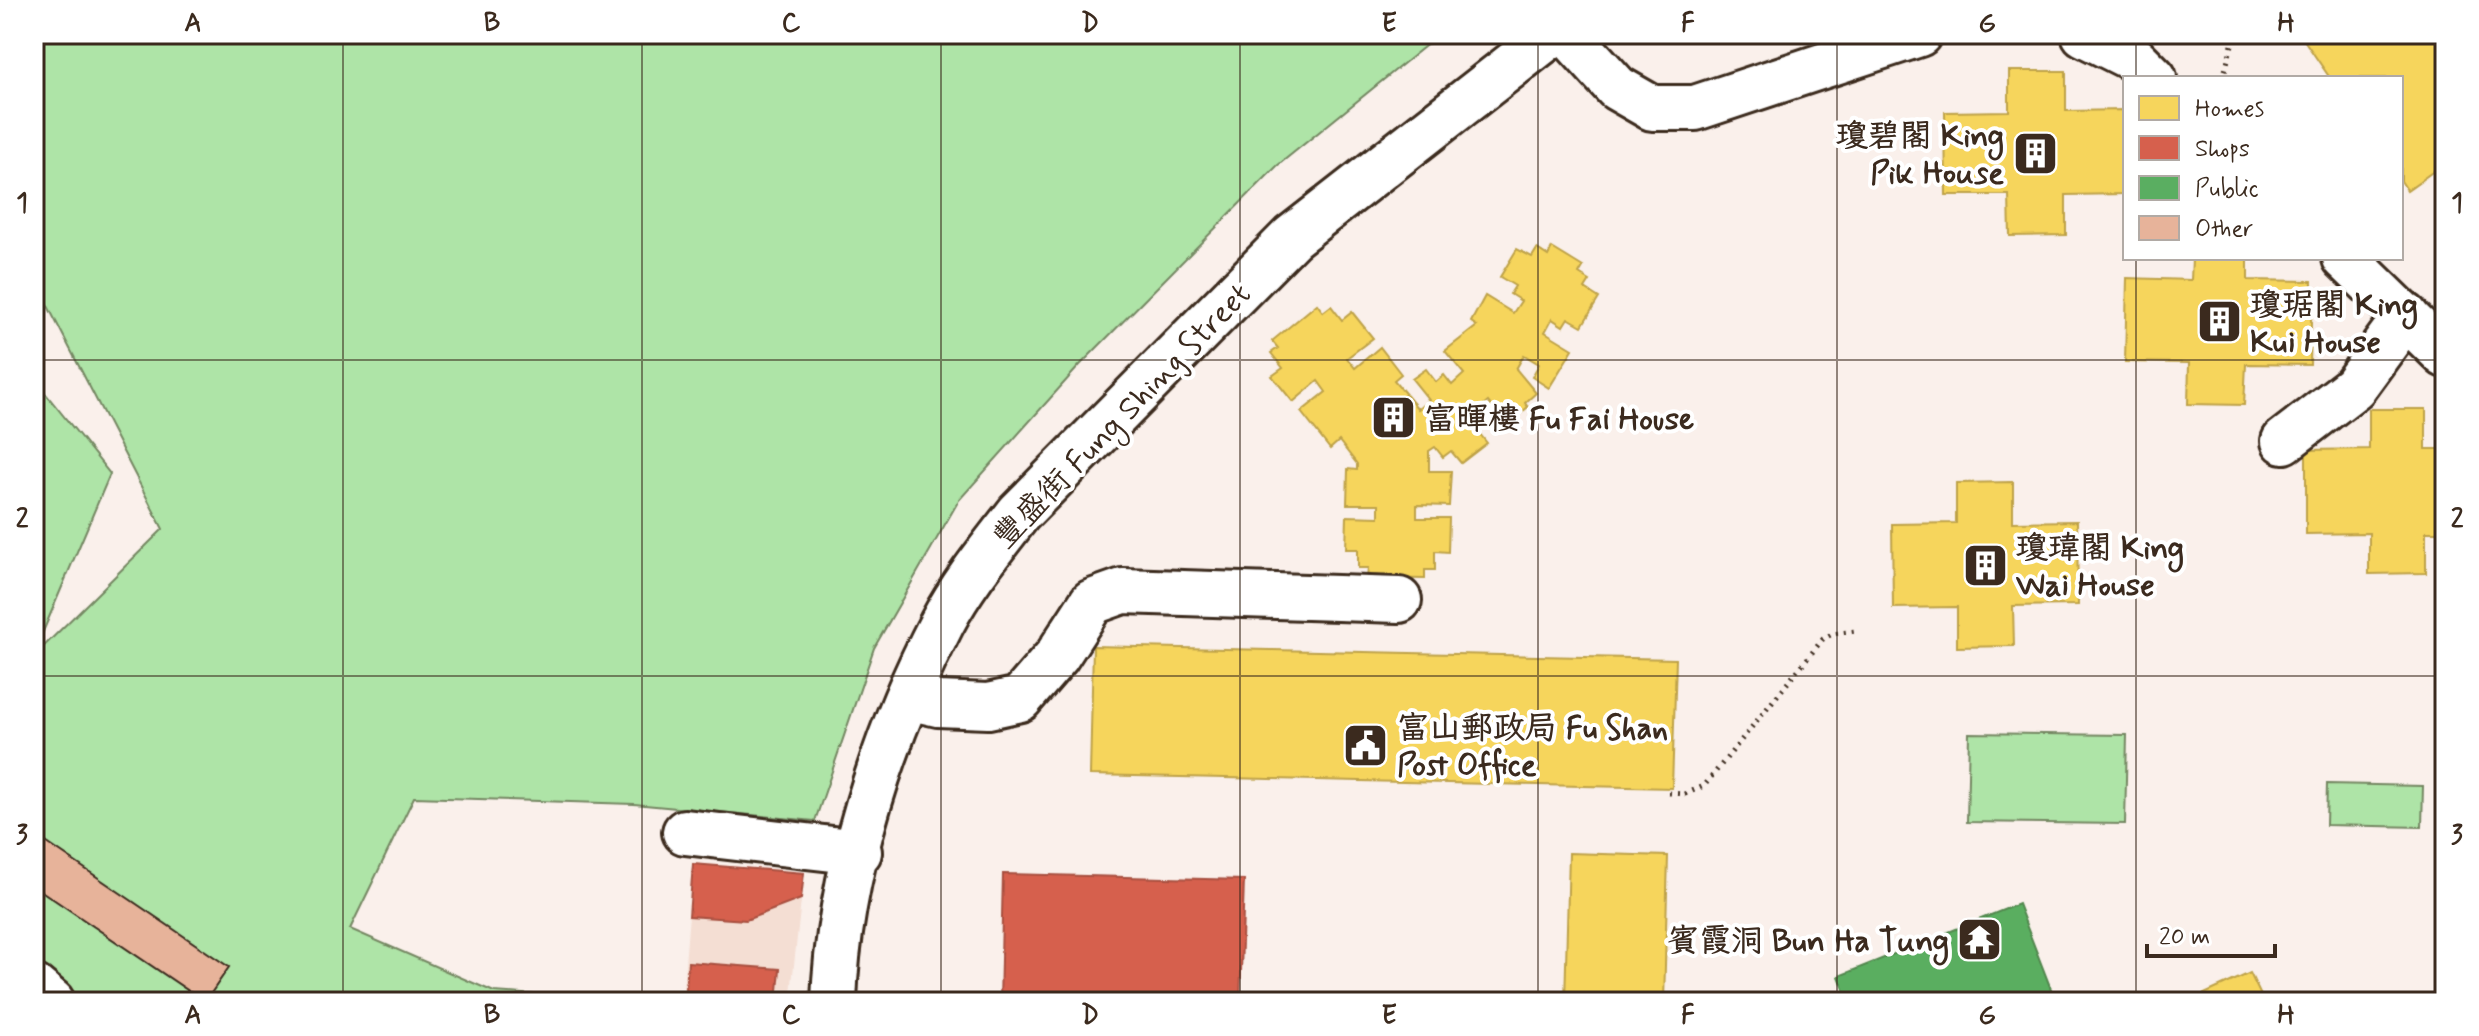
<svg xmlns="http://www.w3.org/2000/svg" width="2479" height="1036" font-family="Mynerve,'LXGW WenKai TC',sans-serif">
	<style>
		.built { fill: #f4ded3 }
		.green { fill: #aee4a7; stroke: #748762; stroke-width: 2 }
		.homes { fill: #f6d55c; stroke: #bea249; stroke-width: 2 }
		.shops { fill: #d6604d; stroke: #a8503f; stroke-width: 2 }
		.public { fill: #5aae61; stroke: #51864d; stroke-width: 2 }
		.building { fill: #e7b39a; stroke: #3b2a1e; stroke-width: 2 }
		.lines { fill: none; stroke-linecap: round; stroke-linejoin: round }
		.minor-casing { stroke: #3b2a1e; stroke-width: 50 }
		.path { stroke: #3b2a1e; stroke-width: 5; stroke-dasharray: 2 6; stroke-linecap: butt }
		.minor { stroke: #fff; stroke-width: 44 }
		.grid { fill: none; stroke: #3b2a1e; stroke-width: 2; stroke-opacity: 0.55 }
		.labels { text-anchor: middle; stroke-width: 8; stroke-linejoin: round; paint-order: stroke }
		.poi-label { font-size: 32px; font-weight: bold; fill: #3b2a1e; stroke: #fff; text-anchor: start }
		.street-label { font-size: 32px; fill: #3b2a1e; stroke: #fff }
		.neatline { fill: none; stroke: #3b2a1e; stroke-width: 3 }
		.grid-label { font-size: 26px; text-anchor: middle; font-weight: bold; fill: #3b2a1e }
	</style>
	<rect width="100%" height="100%" fill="#faf0eb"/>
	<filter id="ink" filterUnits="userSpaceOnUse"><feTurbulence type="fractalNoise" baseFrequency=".0125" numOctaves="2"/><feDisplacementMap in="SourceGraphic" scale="16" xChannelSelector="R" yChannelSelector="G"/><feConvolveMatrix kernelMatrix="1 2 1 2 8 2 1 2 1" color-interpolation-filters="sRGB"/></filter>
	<g filter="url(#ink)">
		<polygon class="built" points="693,864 804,873 790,1002 682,1002"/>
		<g class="green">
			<polygon points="34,34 1440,34 1277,166 1080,365 959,500 874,648 815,821 634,804 414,797 350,929 494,992 633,1002 34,1002 34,656 163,529 34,279"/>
			<polygon points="34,379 110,474 42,634 34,639"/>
			<polygon points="1969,733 2127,735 2125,824 1967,822"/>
			<polygon points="2327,784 2423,786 2422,827 2326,825"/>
		</g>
		<g class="homes">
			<polygon points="2300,34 2445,34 2445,163 2407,190 2401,181 2401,78 2330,78"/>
			<polygon points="2009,71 2066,71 2066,111 2125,110 2125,194 2066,195 2066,235 2010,236 2009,195 1946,195 1945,112 2009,111"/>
			<polygon points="1552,248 1583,267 1579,274 1590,281 1585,289 1599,298 1582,326 1568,318 1563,326 1552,319 1545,332 1573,349 1549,388 1532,377 1539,364 1524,355 1516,369 1536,393 1525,403 1528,407 1506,425 1488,402 1475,413 1483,423 1476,429 1487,443 1461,463 1451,451 1443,457 1435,447 1429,451 1429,471 1451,471 1449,506 1417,505 1417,518 1449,518 1448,552 1435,551 1435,570 1425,570 1425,579 1367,578 1368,568 1358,568 1358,549 1346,549 1347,516 1379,517 1379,504 1347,504 1348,469 1357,470 1357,464 1339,441 1330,449 1301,412 1326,392 1318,381 1293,402 1272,376 1283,368 1271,353 1278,348 1272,341 1317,304 1323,312 1331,306 1342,320 1352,312 1373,338 1347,358 1355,368 1380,347 1401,374 1394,380 1418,409 1429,400 1412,379 1426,369 1436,382 1444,375 1452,385 1464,374 1445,351 1477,326 1471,322 1485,296 1513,313 1521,301 1510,294 1515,286 1500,277 1517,249 1532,257 1537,249 1548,256"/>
			<polygon points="2192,258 2248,258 2248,280 2312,281 2310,365 2246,364 2244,405 2188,404 2189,363 2125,362 2127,278 2191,280"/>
			<polygon points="2369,409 2426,409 2426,449 2445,449 2445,532 2426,532 2426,573 2369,574 2369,533 2306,534 2306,450 2369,449"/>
			<polygon points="2013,482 2013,522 2077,521 2078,605 2013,606 2014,646 1957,647 1957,607 1893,608 1892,524 1956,523 1956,483"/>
			<polygon points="1093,646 1676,659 1672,788 1090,775"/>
			<polygon points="1569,853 1668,856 1664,1002 1565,1002"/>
			<polygon points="2250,973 2264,1002 2187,1002"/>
		</g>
		<g class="shops">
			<polygon points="693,864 804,873 801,899 746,920 689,916"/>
			<polygon points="1003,874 1244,880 1240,1002 1000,1002"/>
			<polygon points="688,962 780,969 777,1002 685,1002"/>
		</g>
		<polygon class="public" points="2018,904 2056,1002 1849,1002 1839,976"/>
		<polygon class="building" points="34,834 229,967 205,1002 34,886"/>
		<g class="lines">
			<defs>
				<g id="minor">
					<polyline points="1568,34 1617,88 1652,108 1695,108 1919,34"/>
					<polyline points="2084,34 2136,60 2154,78"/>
					<polyline points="2345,258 2445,355"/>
					<polyline points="2284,441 2354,387 2406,316"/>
					<polyline points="908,697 938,704 988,706 1020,699 1057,656 1092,602 1123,591 1399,600"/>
					<polyline points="685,832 859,852"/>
					<polyline points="34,987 52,1002"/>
					<path d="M834,1002c4,-126 50,-268 108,-379 21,-40 50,-75 77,-110l273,-276 260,-203"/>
				</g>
			</defs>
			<use href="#minor" class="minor-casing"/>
			<g class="path">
				<polyline points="2223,78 2235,34"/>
				<polyline points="1669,793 1685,794 1704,786 1823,639 1832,634 1856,631"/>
			</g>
			<use href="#minor" class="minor"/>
		</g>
	</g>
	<path class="grid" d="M343,34v968M642,34v968M941,34v968M1240,34v968M1538,34v968M1837,34v968M2136,34v44M2136,258v744M34,360h2411M34,676h2411"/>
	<defs>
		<symbol id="building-square" viewBox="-11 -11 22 22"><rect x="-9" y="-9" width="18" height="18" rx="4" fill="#3b2a1e" stroke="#fff"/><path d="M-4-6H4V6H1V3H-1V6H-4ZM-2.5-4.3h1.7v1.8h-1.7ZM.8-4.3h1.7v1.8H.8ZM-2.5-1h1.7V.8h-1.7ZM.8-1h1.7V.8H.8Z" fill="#fff"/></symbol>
		<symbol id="civic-square" viewBox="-11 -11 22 22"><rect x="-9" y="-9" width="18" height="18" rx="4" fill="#3b2a1e" stroke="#fff"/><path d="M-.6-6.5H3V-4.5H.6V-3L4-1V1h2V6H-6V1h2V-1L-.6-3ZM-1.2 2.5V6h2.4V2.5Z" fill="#fff"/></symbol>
		<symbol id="temple-square" viewBox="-11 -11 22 22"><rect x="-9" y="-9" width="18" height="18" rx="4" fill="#3b2a1e" stroke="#fff"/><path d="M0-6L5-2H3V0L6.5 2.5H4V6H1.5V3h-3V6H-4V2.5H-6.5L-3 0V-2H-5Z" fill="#fff"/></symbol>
	</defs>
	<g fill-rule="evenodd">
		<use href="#building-square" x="2010" y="128" width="51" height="51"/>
		<use href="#building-square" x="2194" y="296" width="51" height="51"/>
		<use href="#building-square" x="1368" y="392" width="51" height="51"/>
		<use href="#building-square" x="1960" y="540" width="51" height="51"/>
		<use href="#civic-square" x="1340" y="720" width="51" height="51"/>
		<use href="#temple-square" x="1954" y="914" width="51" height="51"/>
	</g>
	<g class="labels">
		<g class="poi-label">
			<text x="2004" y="146" text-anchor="end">瓊碧閣 King<tspan x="2004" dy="37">Pik House</tspan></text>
			<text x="2250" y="315">瓊琚閣 King<tspan x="2250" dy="37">Kui House</tspan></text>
			<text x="1424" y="429">富暉樓 Fu Fai House</text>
			<text x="2016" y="558">瓊瑋閣 King<tspan x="2016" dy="37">Wai House</tspan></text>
			<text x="1397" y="738">富山郵政局 Fu Shan<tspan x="1397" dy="37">Post Office</tspan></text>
			<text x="1949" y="951" text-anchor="end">賓霞洞 Bun Ha Tung</text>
		</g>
		<g class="street-label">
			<text transform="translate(1121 415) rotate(-46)" y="11">豐盛街 Fung Shing Street</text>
		</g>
	</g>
	<rect width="2479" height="1036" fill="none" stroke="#fff" stroke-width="88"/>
	<rect x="2123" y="76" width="280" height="184" fill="#ffffff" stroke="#b1aaa5" stroke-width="2"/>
	<rect x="2139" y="96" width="40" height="24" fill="#f6d55c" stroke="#b1aaa5" stroke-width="2"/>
	<text x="2195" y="116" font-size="24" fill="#3b2a1e">Homes</text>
	<rect x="2139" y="136" width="40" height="24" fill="#d6604d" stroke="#b1aaa5" stroke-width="2"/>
	<text x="2195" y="156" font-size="24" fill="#3b2a1e">Shops</text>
	<rect x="2139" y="176" width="40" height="24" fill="#5aae61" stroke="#b1aaa5" stroke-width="2"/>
	<text x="2195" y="196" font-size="24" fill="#3b2a1e">Public</text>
	<rect x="2139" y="216" width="40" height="24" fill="#e7b39a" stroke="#b1aaa5" stroke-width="2"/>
	<text x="2195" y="236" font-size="24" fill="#3b2a1e">Other</text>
	<path d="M2147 944v12h128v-12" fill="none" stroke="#3b2a1e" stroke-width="4"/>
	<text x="2159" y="944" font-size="24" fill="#3b2a1e" stroke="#ffffff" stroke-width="6" paint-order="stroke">20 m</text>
	<rect x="44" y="44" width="2391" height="948" class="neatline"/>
	<g class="grid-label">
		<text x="193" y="31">A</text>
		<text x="492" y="31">B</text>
		<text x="791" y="31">C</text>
		<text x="1090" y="31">D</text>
		<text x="1389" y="31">E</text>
		<text x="1688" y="31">F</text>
		<text x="1987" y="31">G</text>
		<text x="2286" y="31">H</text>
		<text x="22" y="211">1</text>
		<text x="2457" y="211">1</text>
		<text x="22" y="527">2</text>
		<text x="2457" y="527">2</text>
		<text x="22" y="843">3</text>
		<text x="2457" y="843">3</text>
		<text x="193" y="1023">A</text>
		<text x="492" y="1023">B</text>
		<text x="791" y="1023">C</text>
		<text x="1090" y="1023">D</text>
		<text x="1389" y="1023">E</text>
		<text x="1688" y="1023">F</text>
		<text x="1987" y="1023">G</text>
		<text x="2286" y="1023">H</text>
	</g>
</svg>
